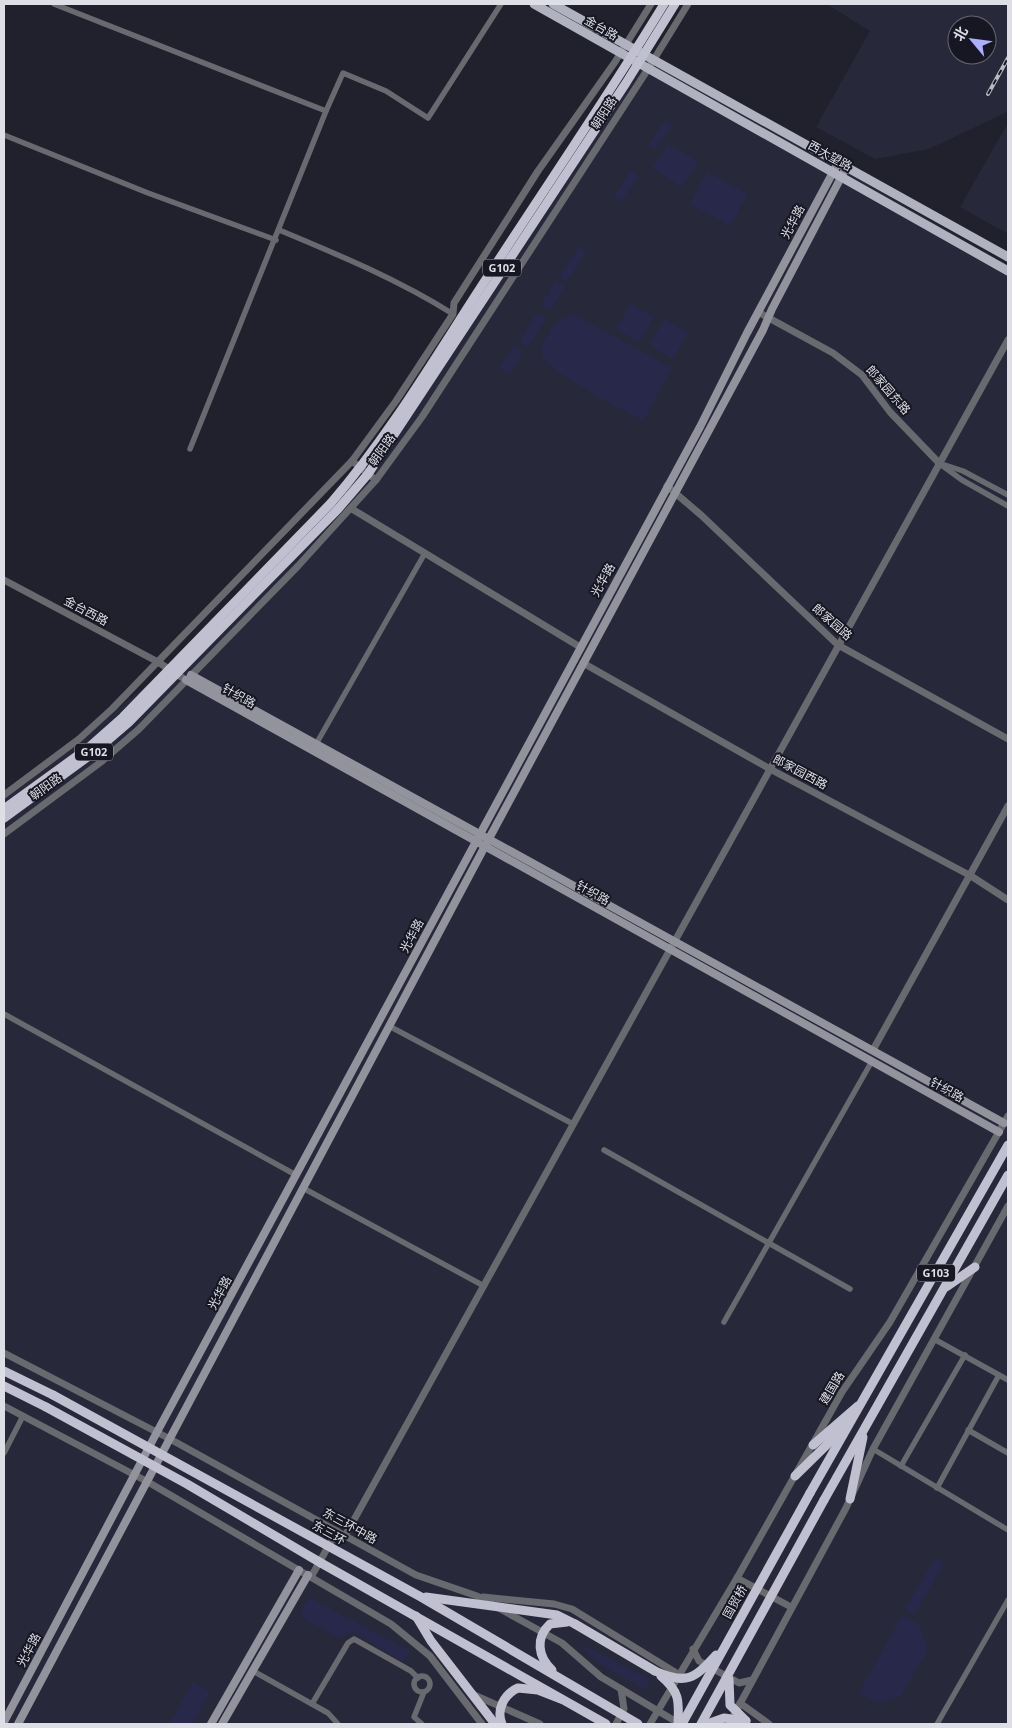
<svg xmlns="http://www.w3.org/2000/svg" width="1012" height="1728" font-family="'Open Sans','Noto Sans SC',sans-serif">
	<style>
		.built { fill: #27283a; fill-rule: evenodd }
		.green { fill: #28284b }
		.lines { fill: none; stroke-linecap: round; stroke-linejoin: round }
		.minor { stroke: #696a70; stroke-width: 5.5 }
		.tertiary { stroke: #696a70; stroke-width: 7 }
		.secondary { stroke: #92939d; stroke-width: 8 }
		.primary { stroke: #b1b2c0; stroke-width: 9 }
		.trunk { stroke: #c0c0d0; stroke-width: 9 }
		.rail-casing { stroke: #b9b9c2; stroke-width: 4 }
		.rail { stroke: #171723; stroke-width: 2; stroke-dasharray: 5.5; stroke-linecap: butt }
		.trunk-bridge { stroke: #c0c0d0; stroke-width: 9 }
		.labels { text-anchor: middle; stroke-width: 4; stroke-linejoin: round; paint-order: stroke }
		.shield { fill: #171723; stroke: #a2a2ac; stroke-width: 1 }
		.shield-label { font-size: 11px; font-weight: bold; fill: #dedee7 }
		.street-label { font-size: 12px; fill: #dedee7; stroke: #171723 }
	</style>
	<rect width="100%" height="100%" fill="#20212d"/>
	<g class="built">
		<path d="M831,4h177l-1,108 -78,37 -54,10 -59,-32 54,-96 -40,-25zM957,25h30v30h-30z"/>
		<polygon points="643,56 1008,265 1008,1724 4,1724 4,797 169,668 341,497"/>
		<polygon points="1008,123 1008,234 960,207"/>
	</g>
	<g class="green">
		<polygon points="665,120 673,125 655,150 648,145"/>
		<polygon points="668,144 698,161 682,187 652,168"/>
		<polygon points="631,170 639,175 622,201 614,196"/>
		<polygon points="707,172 748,194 730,226 690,204"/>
		<polygon points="579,247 587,252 567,281 559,277"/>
		<polygon points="555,281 565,286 550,311 541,306"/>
		<polygon points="631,304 654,317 639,342 616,329"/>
		<polygon points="537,312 546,318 528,348 519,342"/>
		<path d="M575,315l97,53 -29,53c-19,-11 -99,-50 -102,-69 -1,-7 4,-12 7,-18 6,-11 13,-18 27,-19z"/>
		<polygon points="664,319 688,332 673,359 649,345"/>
		<polygon points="513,346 523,352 509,374 499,368"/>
		<polygon points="935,1558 944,1563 914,1615 905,1609"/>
		<polygon points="309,1597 410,1651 403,1662 353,1632 339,1638 299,1616"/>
		<polygon points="902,1615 919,1624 928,1650 900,1697 878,1703 859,1693"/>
		<polygon points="575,1641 651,1680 645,1690 600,1664"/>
		<polygon points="193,1682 210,1692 192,1724 169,1724"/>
	</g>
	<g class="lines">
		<g class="minor">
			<polyline points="54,4 326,111 190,449"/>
			<polyline points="326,111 343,73 386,91 428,118 501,4"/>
			<polyline points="4,135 148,193 276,240"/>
			<path d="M279,230c60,25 118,49 174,84"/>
			<polyline points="940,464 962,480 1008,506"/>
			<polyline points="945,465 963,471 1008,495"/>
			<polyline points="315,746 425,553"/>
			<polyline points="4,1014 296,1175"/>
			<polyline points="389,1026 573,1124"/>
			<polyline points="604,1150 850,1289"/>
			<polyline points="303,1188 484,1286"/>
			<polyline points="724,1322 872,1061"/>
			<polyline points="934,1339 1008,1380"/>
			<polyline points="968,1430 1008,1453"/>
			<polyline points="873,1449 1008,1530"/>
			<polyline points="4,1453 23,1416"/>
			<polyline points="901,1466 965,1355"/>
			<polyline points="937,1488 999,1375"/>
			<polyline points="253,1671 328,1713 338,1724"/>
			<circle cx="422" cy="1684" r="8"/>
			<polyline points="312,1704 348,1643 354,1639 411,1671 418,1678"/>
			<polyline points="422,1724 414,1717 424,1692"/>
			<polyline points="937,1724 1008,1600"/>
		</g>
		<g class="tertiary">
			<polyline points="758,312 833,353 862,375 890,412 940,464"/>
			<polyline points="352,461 376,480"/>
			<polyline points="667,486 701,515 838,645 1008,739"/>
			<polyline points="352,509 580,647"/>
			<polyline points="4,580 158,662 186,680"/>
			<polyline points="583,663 770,769 971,876 1008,900"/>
			<polyline points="4,795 79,739 112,709 352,461 396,401 453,314 454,303 538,171 615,62 651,4"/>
			<polyline points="4,834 101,762 139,729 298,566 376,480 422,417 648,69 688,4"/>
			<polyline points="873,1050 1008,806"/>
			<polyline points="4,1353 170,1439 416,1575 477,1596 562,1643 601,1677 680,1724"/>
			<polyline points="4,1406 148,1482 391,1624 430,1656 482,1724"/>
			<polyline points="345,1536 1008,340"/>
			<polyline points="311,1577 337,1531"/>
			<polyline points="737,1578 791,1607"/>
			<polyline points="483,1597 554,1604 572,1609 678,1674"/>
			<polyline points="693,1649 699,1661 739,1683 752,1680"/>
			<polyline points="472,1694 540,1724"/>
			<polyline points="740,1703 769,1724"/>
			<polyline points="616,1724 624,1709 621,1689"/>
			<polyline points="650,1724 737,1578 842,1392 890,1322 1008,1116"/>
			<polyline points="729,1724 846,1508 873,1449 1008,1206"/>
		</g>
		<g class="secondary">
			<polyline points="191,675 1004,1123"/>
			<polyline points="186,680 999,1132"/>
			<polyline points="4,1722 157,1432 700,427 747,333 839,161"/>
			<polyline points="18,1724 485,846 763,330 772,309 847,166"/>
			<polyline points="211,1724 299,1570"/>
			<polyline points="222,1724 308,1575"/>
		</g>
		<g class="primary">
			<polyline points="534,4 1008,271"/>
			<polyline points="553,4 1008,257"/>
		</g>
		<g class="trunk">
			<path d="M4,809l84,-61 35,-31 208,-214c63,-73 110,-156 163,-236 57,-88 116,-174 170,-263"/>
			<polyline points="4,818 93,753 129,722 338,509 368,474 626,83 675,4"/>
			<polyline points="946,1287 975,1267"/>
			<polyline points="4,1371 53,1395"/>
			<polyline points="4,1386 46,1407"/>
			<polyline points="813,1445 858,1406"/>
			<polyline points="795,1476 846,1426"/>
			<polyline points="810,1493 1008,1145"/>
			<polyline points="850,1499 863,1437"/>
			<polyline points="824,1500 1008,1175"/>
			<polyline points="321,1563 606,1724"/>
			<polyline points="575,1624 655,1671"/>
		</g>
		<defs>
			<polyline id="rail" points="988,94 1008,58"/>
		</defs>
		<use href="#rail" class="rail-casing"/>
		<use href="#rail" class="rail"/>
		<g class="trunk-bridge">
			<polyline points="53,1395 421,1597 638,1724"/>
			<polyline points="46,1407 187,1484 321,1563"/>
			<polyline points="426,1597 557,1615 575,1624"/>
			<polyline points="416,1616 431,1641 495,1724"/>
			<path d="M552,1670c-14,-13 -17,-32 -2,-46l17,-2"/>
			<path d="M655,1671c32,14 39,8 61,-16"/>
			<path d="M661,1676c19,16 18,25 17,48"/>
			<polyline points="729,1679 730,1705 746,1721"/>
			<path d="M502,1724c-6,-14 2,-30 16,-36l20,2 23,9"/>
			<polyline points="682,1724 810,1493"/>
			<polyline points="701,1724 824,1500"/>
			<polyline points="707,1724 724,1718 746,1721"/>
		</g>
	</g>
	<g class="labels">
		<g class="shield">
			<rect x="483" y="259.5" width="38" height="17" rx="4"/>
			<rect x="75" y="743.5" width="38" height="17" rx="4"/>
			<rect x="917" y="1264.5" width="38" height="17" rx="4"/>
		</g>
		<g class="shield-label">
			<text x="502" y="272">G102</text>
			<text x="94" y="756">G102</text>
			<text x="936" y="1277">G103</text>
		</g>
		<g class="street-label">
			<text transform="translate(601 28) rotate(30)" y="4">金台路</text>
			<text transform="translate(604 113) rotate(-57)" y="4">朝阳路</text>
			<text transform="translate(830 156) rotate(29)" y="4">西大望路</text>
			<text transform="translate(793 222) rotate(-62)" y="4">光华路</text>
			<text transform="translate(888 390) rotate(49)" y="4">郎家园东路</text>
			<text transform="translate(382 450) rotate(-54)" y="4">朝阳路</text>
			<text transform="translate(603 580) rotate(-61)" y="4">光华路</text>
			<text transform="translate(86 611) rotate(28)" y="4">金台西路</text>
			<text transform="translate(832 622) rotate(41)" y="4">郎家园路</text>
			<text transform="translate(239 696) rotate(29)" y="4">针织路</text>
			<text transform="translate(800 772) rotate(28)" y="4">郎家园西路</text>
			<text transform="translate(46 787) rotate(-36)" y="4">朝阳路</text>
			<text transform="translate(593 893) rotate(29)" y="4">针织路</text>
			<text transform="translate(412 936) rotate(-62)" y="4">光华路</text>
			<text transform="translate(947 1090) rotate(29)" y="4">针织路</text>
			<text transform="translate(220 1293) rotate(-62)" y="4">光华路</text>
			<text transform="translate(832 1388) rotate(-59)" y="4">建国路</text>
			<text transform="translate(350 1526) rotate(29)" y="4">东三环中路</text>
			<text transform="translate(329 1533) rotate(29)" y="4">东三环</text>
			<text transform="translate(735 1602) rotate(-61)" y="4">国贸桥</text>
			<text transform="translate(29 1650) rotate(-62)" y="4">光华路</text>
		</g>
	</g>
	<rect width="1012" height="1728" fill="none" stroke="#dedee7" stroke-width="10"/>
	<g transform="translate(972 40) rotate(299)"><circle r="24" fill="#171723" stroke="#676771"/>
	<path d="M0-4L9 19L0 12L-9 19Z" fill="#acaffb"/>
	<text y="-8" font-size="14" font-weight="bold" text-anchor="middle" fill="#dedee7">北</text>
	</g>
</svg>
